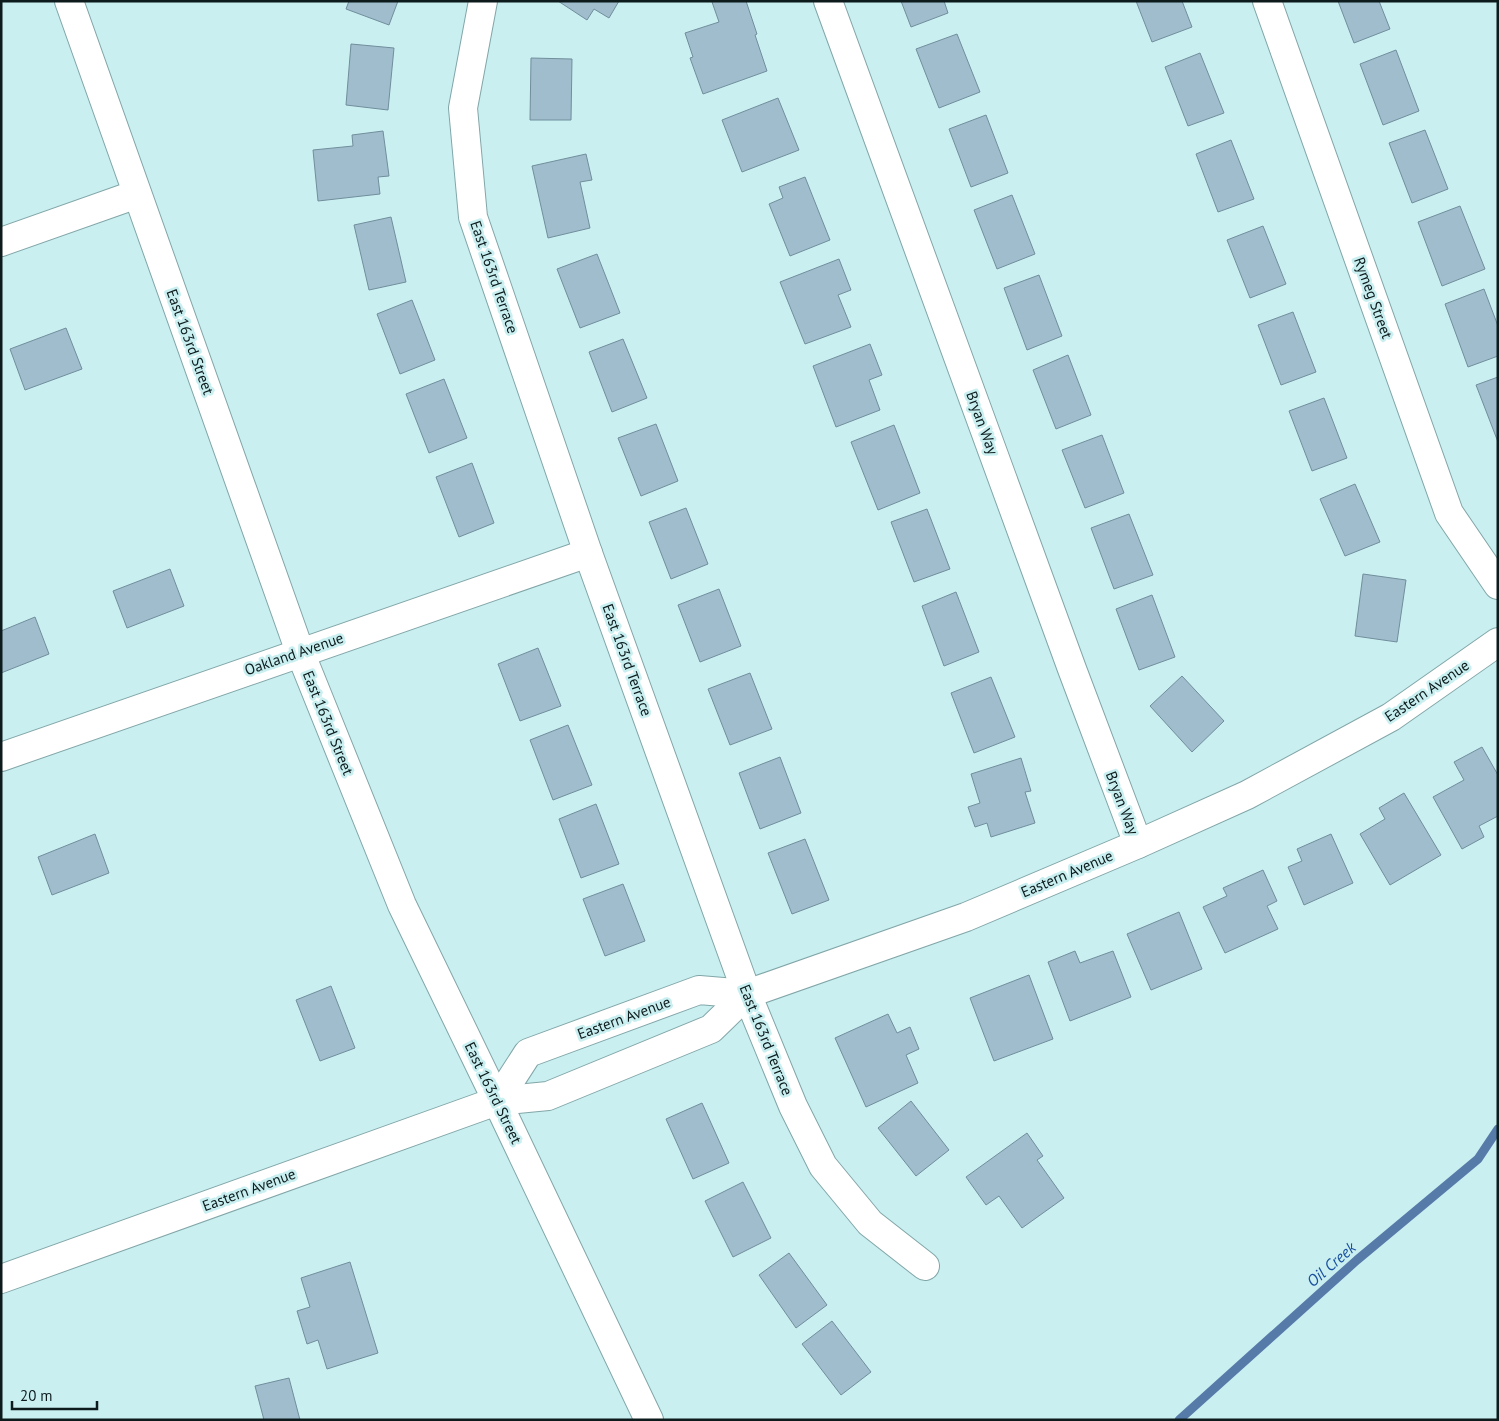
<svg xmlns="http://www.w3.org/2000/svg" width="1499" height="1421" font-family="'PT Sans',sans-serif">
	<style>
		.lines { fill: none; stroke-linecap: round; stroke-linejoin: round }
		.stream { stroke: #577ba9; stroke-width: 9 }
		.building { fill: #9fbdcc; stroke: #718e9c }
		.street-casing { stroke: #82a6a8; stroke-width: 30 }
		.secondary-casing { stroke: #82a6a8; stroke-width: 30 }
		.street { stroke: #fff; stroke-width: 28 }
		.secondary { stroke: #fff; stroke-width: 28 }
		.labels { text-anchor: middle; stroke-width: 5; stroke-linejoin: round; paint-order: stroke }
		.street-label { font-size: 15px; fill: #0d1b1c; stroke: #c9eff1 }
		.water-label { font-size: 16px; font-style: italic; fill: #194f9d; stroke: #c9eff1 }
	</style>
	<rect width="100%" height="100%" fill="#c9eff1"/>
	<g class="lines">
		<polyline class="stream" points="1179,1420 1357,1260 1478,1159 1498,1129"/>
	</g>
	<g class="building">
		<polygon points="349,1 398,1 389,25 346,9"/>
		<polygon points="558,1 619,1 609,18 594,9 587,20"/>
		<polygon points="715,1 746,1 757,34 755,35 767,71 703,94 690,58 693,57 685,33 719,22 712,2"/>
		<polygon points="901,1 944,1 948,13 911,27"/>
		<polygon points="1136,1 1182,1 1192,27 1152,42"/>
		<polygon points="1338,1 1379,1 1390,29 1354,43"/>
		<polygon points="957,34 980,92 939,108 916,49"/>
		<polygon points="351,44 394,48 388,110 346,105"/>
		<polygon points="1396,50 1419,111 1383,125 1360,64"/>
		<polygon points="1200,53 1224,113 1188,126 1165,67"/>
		<polygon points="531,58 572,59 571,120 530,120"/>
		<polygon points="778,98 799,150 742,172 722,120"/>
		<polygon points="986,115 1008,173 971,187 949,129"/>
		<polygon points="1425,130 1448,189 1412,203 1389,143"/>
		<polygon points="383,131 389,176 378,177 380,194 318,201 313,150 353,146 352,135"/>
		<polygon points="1231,140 1254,199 1218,212 1196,154"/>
		<polygon points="586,154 592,180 580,182 590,228 548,238 532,166"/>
		<polygon points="805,177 830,240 790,256 769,204 783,198 779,187"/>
		<polygon points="1012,195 1035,254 997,269 974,210"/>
		<polygon points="1460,206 1485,269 1442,286 1418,222"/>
		<polygon points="391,217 406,282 369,290 354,225"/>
		<polygon points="1263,226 1286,284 1250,298 1227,240"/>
		<polygon points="597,254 620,313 580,328 557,269"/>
		<polygon points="839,259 851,290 838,295 851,327 805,344 780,282"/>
		<polygon points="1039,275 1062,336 1027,350 1004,288"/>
		<polygon points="1484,289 1498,326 1498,356 1468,367 1445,304"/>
		<polygon points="412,300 435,360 400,374 377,314"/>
		<polygon points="1293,312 1316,372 1281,385 1258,325"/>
		<polygon points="66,328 82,369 25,390 10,349"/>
		<polygon points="623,339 647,398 612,412 589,352"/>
		<polygon points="870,344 882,375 869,380 880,410 836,427 813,366"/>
		<polygon points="1068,355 1091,415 1056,429 1033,370"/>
		<polygon points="1498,377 1498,442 1476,385"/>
		<polygon points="444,379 467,438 429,453 406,394"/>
		<polygon points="1324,398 1347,458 1312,471 1289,411"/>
		<polygon points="656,424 678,481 641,496 618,438"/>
		<polygon points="894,425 920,493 878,510 851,442"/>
		<polygon points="1102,435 1124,493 1085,508 1062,450"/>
		<polygon points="472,463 494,523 459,537 436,477"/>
		<polygon points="1355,484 1380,542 1345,556 1320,499"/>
		<polygon points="686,508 708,564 671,579 649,522"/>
		<polygon points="927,509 950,569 914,582 891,522"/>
		<polygon points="1129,514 1153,575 1114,589 1091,528"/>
		<polygon points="170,569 184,606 127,628 113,591"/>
		<polygon points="1363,574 1406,580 1397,642 1355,636"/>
		<polygon points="719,589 741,646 700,662 678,605"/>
		<polygon points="956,592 979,652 944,666 922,606"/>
		<polygon points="1152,595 1175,657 1139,670 1116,609"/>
		<polygon points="35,617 49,654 1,673 1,631"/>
		<polygon points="538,648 561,706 520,721 498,664"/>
		<polygon points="750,673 772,729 730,745 708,689"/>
		<polygon points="1182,676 1224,721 1192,752 1150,706"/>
		<polygon points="991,677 1015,737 974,753 951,693"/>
		<polygon points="568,725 592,785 553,800 530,740"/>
		<polygon points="1482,747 1498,775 1498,816 1479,826 1484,837 1462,849 1433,797 1464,780 1454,762"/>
		<polygon points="780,757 801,813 760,829 739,773"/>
		<polygon points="1021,758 1031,791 1025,792 1035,823 991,837 987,823 975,827 968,807 980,803 971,774"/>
		<polygon points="1404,793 1441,855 1390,885 1360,834 1385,819 1379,808"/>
		<polygon points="596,804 619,864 581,878 559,819"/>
		<polygon points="95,834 109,873 52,895 38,857"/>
		<polygon points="1331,834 1353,883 1304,905 1288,867 1302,861 1297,849"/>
		<polygon points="805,839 829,900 792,914 768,853"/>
		<polygon points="1263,870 1277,901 1267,906 1278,929 1225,953 1203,907 1227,896 1223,888"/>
		<polygon points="623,884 645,941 605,956 583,899"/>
		<polygon points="1179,912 1202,969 1151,990 1127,934"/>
		<polygon points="1075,951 1080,963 1113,951 1131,997 1070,1021 1048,962"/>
		<polygon points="1029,975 1053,1039 994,1061 970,998"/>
		<polygon points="331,986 355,1048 320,1061 296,1000"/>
		<polygon points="888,1014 897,1033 910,1027 919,1049 906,1055 918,1083 866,1107 835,1038"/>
		<polygon points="911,1101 949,1150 916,1176 878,1128"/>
		<polygon points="702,1103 729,1163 693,1179 666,1119"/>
		<polygon points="1027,1133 1043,1156 1037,1160 1064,1198 1022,1228 999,1196 986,1205 966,1177"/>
		<polygon points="743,1182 771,1238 733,1257 705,1201"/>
		<polygon points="789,1253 827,1305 796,1328 759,1275"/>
		<polygon points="350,1262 378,1353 327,1369 318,1340 307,1344 297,1311 310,1307 301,1278"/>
		<polygon points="832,1321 871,1372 841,1395 802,1344"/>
		<polygon points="289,1378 300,1420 264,1420 255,1386"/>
	</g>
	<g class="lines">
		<defs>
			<g id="street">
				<polyline points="483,1 463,108 473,217 588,553 747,994 793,1106 823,1166 870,1223 925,1266"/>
				<polyline points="828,1 1072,669 1138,844"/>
				<polyline points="1267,1 1449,513 1498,585"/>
				<polyline points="1,242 137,194"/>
				<polyline points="1,757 588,553"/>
				<polyline points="497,1101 528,1053 699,990 747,994"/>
				<polyline points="1,1279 497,1101 548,1096 711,1029 747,994 966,917 1138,844 1247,795 1391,717 1498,642"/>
			</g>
			<polyline id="secondary" points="69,1 300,652 402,905 497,1101 649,1420"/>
		</defs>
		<use href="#street" class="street-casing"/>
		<use href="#secondary" class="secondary-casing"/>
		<use href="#street" class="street"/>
		<use href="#secondary" class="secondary"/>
	</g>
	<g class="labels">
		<g class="street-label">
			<text transform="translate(494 277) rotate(71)" y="5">East 163rd Terrace</text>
			<text transform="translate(1373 298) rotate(70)" y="5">Rymeg Street</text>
			<text transform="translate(190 342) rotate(70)" y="5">East 163rd Street</text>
			<text transform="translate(982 423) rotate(70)" y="5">Bryan Way</text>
			<text transform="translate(294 654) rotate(-19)" y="5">Oakland Avenue</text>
			<text transform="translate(627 660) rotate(70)" y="5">East 163rd Terrace</text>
			<text transform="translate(1427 691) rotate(-34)" y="5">Eastern Avenue</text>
			<text transform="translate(328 723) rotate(68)" y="5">East 163rd Street</text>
			<text transform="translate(1122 803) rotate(69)" y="5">Bryan Way</text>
			<text transform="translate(1067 874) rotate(-23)" y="5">Eastern Avenue</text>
			<text transform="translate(624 1018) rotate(-20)" y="5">Eastern Avenue</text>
			<text transform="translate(766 1040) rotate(68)" y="5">East 163rd Terrace</text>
			<text transform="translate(493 1093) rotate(64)" y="5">East 163rd Street</text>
			<text transform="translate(249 1190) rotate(-20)" y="5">Eastern Avenue</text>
		</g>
		<g class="water-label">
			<text transform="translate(1331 1264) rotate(-41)" y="6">Oil Creek</text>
		</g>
	</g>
	<rect width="1499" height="1421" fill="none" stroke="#0d1b1c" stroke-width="5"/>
	<path d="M12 1401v8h85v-8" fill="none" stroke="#0d1b1c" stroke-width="2.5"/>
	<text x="20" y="1401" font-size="15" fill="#0d1b1c" stroke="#c9eff1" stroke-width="4" paint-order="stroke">20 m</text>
</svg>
